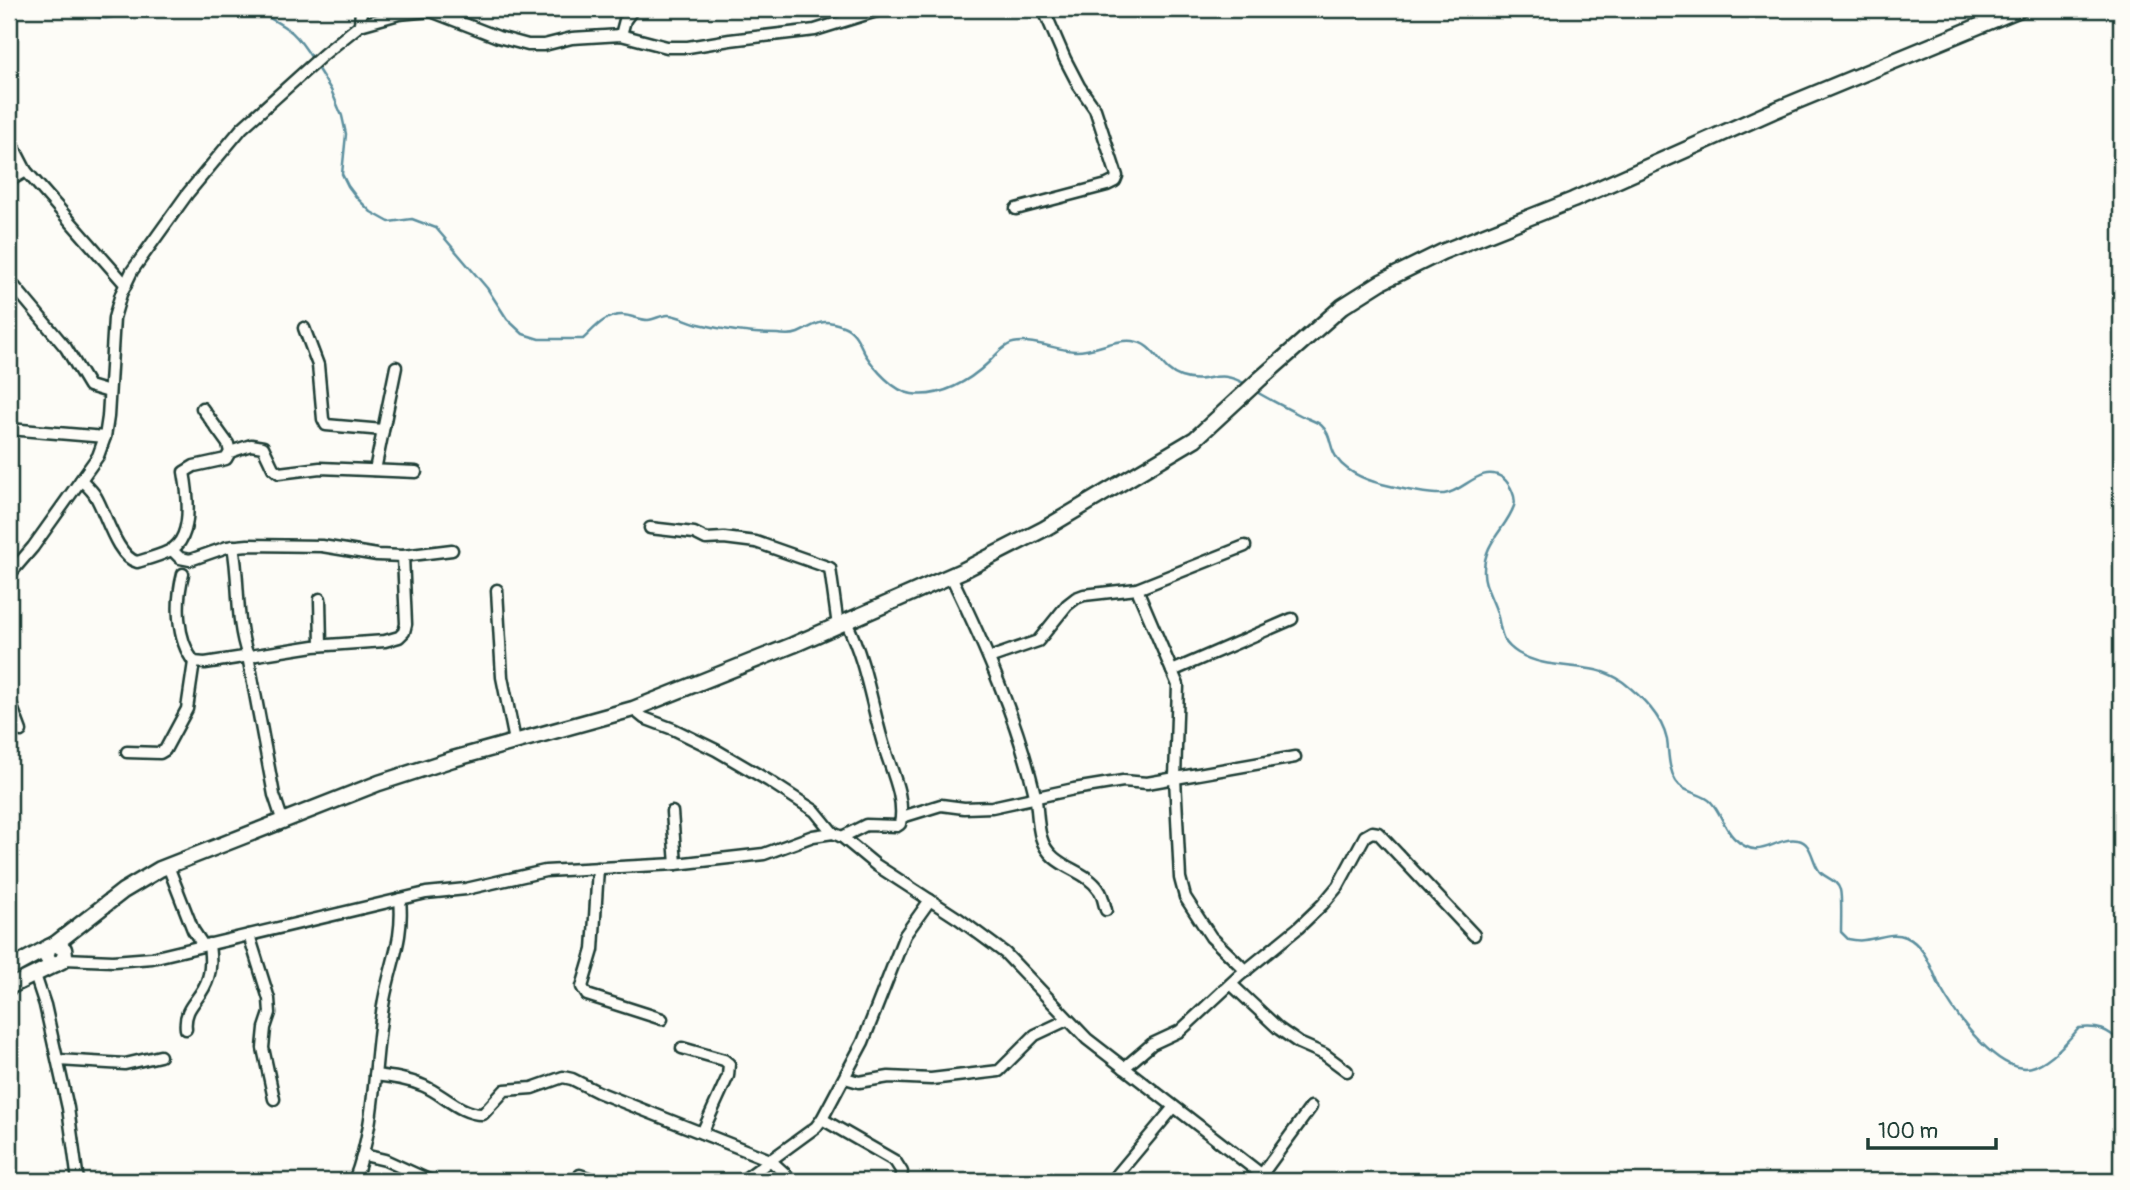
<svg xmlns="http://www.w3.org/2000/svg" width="2130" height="1190" font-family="Pangolin,sans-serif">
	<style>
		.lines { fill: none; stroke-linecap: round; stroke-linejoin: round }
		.stream { stroke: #5b8f9e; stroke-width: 2.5 }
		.minor-casing { stroke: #1f3d34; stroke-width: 15 }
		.secondary-casing { stroke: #1f3d34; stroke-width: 19 }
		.minor { stroke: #fdfcf7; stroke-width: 10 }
		.secondary { stroke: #fdfcf7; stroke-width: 14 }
	</style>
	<rect width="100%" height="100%" fill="#fdfcf7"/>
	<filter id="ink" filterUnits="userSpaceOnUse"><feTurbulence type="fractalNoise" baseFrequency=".0143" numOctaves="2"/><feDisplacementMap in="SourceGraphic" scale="14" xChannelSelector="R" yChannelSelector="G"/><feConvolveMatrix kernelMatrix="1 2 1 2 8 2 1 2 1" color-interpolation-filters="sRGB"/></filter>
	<g filter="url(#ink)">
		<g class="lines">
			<g class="stream">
				<path d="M81,9c21,14 30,10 52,0"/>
				<path d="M254,9c32,19 38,17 59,51"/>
				<path d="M316,66l15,24 11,26 4,18 -4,40 6,12 9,12 14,14 18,10 23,-3 24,9 51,60 20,31 16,15 16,5h44c12,-11 21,-24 39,-24 9,0 17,5 26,5 7,-1 14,-5 20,-5 10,0 21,7 31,9 25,6 52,10 78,10 7,1 16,1 21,-1 19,-8 21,-16 45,-7 13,5 16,17 22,28 9,14 29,38 47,40 29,4 57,-13 76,-31 6,-6 12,-14 20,-18 16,-9 48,5 67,6 19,1 37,-12 57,-10 24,2 27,29 49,36 28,9 35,-11 66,8"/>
				<path d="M1255,391c15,9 31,17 47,25 6,3 14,5 19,9 10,9 8,18 13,28 7,17 31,27 48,31 16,4 46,11 62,10 20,-2 37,-31 59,-16 7,6 14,20 11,28 -8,23 -31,36 -30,67 0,14 9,26 13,40 5,18 2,28 21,40 33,20 73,6 105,29 19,15 39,34 44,58 2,14 1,28 9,41 8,13 25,11 35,21 10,11 13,26 23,36 27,26 39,-2 64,2 15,2 14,25 23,33 7,6 16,7 19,17 2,6 1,33 1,42l7,7c5,1 11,2 16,1 15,-1 27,-9 42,-3 20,9 26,34 35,52 14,25 60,91 94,77 17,-7 32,-24 44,-38 19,-2 29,1 42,15"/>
			</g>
			<defs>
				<g id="minor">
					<polyline points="360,25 361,9"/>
					<polyline points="621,35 625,20 633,9"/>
					<polyline points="9,138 26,171 126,285"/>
					<polyline points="9,181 26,171"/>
					<polyline points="1016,209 1107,185 1115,181 1117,176 1095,109 1079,86 1065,59 1046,15 1046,9"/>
					<polyline points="9,280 66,348 89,386 109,392"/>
					<polyline points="304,328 318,365 323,419 326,425 383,430"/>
					<polyline points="9,429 105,437"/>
					<polyline points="230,452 251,445 263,447 273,468 279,473 320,468 416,472"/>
					<polyline points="375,470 396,367"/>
					<path d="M81,480c5,5 11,10 15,17 10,17 21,60 41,65 10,-3 22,-6 32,-11 25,-12 19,-57 15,-79l10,-6 32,-7 4,-7 -2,-8 -26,-36"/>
					<polyline points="650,528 694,533 706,539 724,538 756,542 830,568 838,626"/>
					<path d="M233,546c7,37 2,74 15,110l26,139 8,24"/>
					<polyline points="172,550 180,558 190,560 227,547 248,545 322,546 377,555 403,556 452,550"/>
					<path d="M183,574c-7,27 -7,65 11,88l11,1 109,-17 71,-5 14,-4 5,-5 2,-8 -3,-68"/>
					<polyline points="9,575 33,547 98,456 105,437 108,417 114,318 121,294 132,271 188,193 242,128 324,54 360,25 399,14 431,11 498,37 528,45 544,45 572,38 621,35 667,47 688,47 730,40 815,30 883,9"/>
					<path d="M951,576c34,70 66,143 84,219 3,14 2,29 6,42 9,32 43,30 58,53 4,5 5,14 7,20"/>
					<polyline points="1137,589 1178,685 1175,778 1180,878 1185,897 1211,937 1246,971"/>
					<polyline points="497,590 502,677 515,741"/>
					<polyline points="320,599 321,645"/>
					<polyline points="989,658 1038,641 1067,605 1076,598 1084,595 1137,589 1245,546"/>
					<polyline points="1172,671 1292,619"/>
					<polyline points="9,699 21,731"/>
					<polyline points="633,709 644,718 673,729 716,750 769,781 815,811 833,833"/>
					<polyline points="127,752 160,753 165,750 187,709 194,662"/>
					<polyline points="672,812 676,864"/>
					<polyline points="902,817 941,805 964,808 992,807 1074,789 1123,781 1147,783 1295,757"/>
					<path d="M842,837l24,-12 31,1 3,-2c6,-27 -11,-58 -18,-84 -11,-39 -17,-81 -36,-118"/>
					<polyline points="168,866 193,930 203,945"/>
					<polyline points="598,868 593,950 582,987 587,995 662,1019"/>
					<polyline points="249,935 269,999 270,1013 265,1028 263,1048 274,1099"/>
					<polyline points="64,959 113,961 152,958 426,893 466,889 545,871 676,864 764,854 813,836 833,833 842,837 876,865 959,919 1005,953 1087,1039 1270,1181"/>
					<polyline points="35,975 45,1005 68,1108 78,1181"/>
					<polyline points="1231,984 1279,1029 1299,1043 1324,1054 1347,1071"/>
					<path d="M186,1029c-3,-24 16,-29 22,-51 4,-12 2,-23 1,-34"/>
					<polyline points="682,1048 724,1060 729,1064 728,1076 702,1133"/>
					<polyline points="58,1060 125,1064 160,1056"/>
					<polyline points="1124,1068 1152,1044 1180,1031 1239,976 1298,928 1323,904 1338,886 1365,836 1372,832 1378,833 1474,935"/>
					<path d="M375,1075c17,2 33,4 49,11 19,8 37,29 59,28l22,-24 27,-2 31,-11 9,2 26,13 172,68 23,21"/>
					<polyline points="845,1078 859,1082 889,1077 931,1079 999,1071 1035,1035 1067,1020"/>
					<polyline points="822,1119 895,1161 902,1172 899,1181"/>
					<polyline points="364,1155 385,1160 431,1181"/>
					<polyline points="580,1175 598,1181"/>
					<path d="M354,1181c23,-58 19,-120 30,-181 7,-38 20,-61 16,-101"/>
					<polyline points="742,1181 816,1127 822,1119 863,1042 905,935 930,900"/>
					<polyline points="1112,1181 1174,1107"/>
					<polyline points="1257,1181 1311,1107"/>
				</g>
				<g id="secondary">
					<polyline points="56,964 50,962 46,956 49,947 55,944 123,891 160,869 379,783 453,759 633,709 793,645 964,570 1044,529 1195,439 1260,379 1343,306 1381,282 1442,252 1573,200 1773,111 2020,9"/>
					<polyline points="9,969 49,947"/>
					<polyline points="9,987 62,961 65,955 64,949 55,944"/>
				</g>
			</defs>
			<use href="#minor" class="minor-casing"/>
			<use href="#secondary" class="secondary-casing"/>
			<use href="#minor" class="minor"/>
			<use href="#secondary" class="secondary"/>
		</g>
	</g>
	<rect width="2130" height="1190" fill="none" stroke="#fdfcf7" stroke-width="35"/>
	<rect x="18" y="18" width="2095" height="1155" fill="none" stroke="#1f3d34" stroke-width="2.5" filter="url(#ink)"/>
	<path d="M1868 1138v10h128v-10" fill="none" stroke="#1f3d34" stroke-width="3.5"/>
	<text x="1878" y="1138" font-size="21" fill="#1f3d34" stroke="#fdfcf7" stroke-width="5" paint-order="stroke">100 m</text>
</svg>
